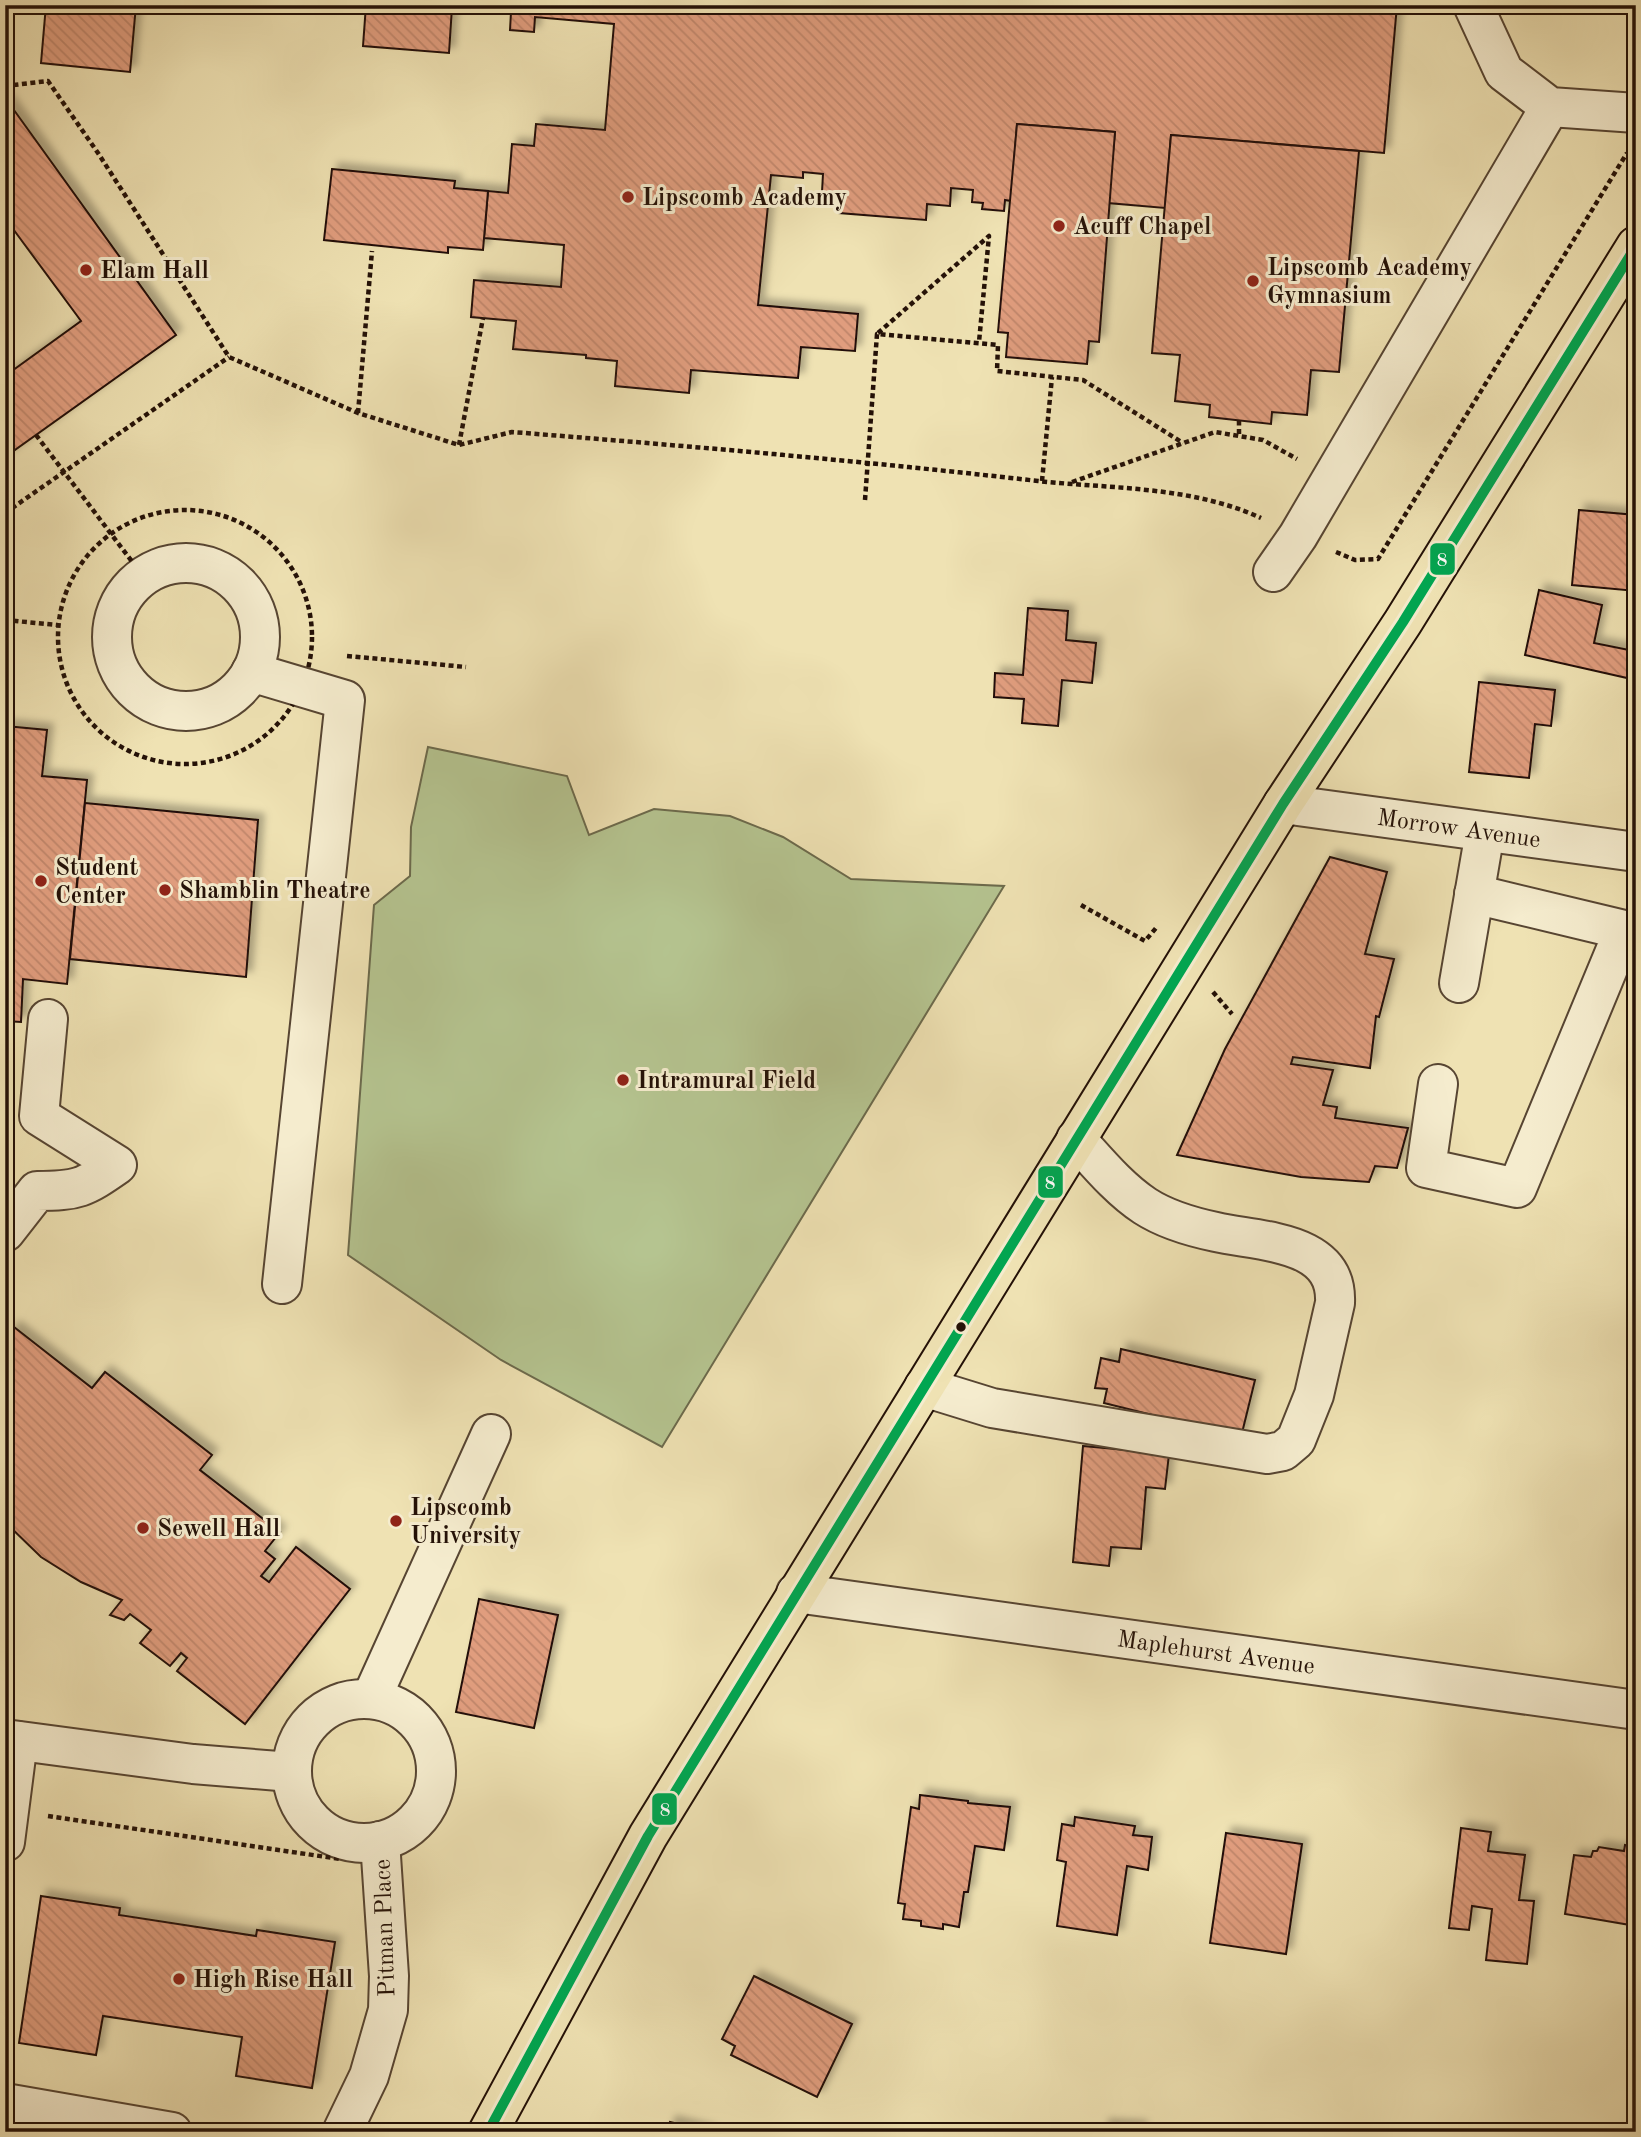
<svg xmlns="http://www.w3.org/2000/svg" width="1641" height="2137" font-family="'Old Standard TT',serif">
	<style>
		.pitch { fill: #b5c490; stroke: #6c6a4c; stroke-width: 2 }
		.building { fill: url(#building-back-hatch); stroke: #241107; stroke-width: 2; filter: url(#shadow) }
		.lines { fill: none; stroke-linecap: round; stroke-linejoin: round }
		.minor-casing { stroke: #574532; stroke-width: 42 }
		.major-casing { stroke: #241107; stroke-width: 42 }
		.path { stroke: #241107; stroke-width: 4.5; stroke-dasharray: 5 3.5; stroke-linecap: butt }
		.minor { stroke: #f5ecce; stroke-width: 38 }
		.major { stroke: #efe2b3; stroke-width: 38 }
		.bus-1-casing { stroke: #f5ecce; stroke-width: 16 }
		.bus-1 { stroke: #00a651; stroke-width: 10 }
		.poi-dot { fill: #8f2418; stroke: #f5ecce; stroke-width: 2.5 }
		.bus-dot { fill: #241107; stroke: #f5ecce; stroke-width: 2.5 }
		.labels { text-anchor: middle; stroke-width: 6; stroke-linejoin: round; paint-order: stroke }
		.poi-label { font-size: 24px; font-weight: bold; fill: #241107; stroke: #f5ecce; text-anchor: start }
		.street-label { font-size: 24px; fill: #241107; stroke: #f5ecce }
		.line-badge { stroke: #f5ecce; stroke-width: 2.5 }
		.badge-label { font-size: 19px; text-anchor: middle; font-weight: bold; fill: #fff }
	</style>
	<defs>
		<pattern id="building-back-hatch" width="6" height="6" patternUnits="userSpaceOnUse" patternTransform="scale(1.75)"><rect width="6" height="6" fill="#e09d7e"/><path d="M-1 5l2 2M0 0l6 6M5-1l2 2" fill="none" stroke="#c0866b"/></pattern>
		<filter id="shadow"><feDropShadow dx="6" dy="-6" stdDeviation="3.5" flood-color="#0004"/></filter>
	</defs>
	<rect width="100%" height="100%" fill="#efe2b3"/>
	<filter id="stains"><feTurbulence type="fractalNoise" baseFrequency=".00286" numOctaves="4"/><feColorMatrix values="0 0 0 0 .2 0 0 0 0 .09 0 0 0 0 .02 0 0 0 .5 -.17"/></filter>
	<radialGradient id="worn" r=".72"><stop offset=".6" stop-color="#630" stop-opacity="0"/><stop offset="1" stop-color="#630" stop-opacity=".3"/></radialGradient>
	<polygon class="pitch" points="428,747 567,776 589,835 654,809 730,816 783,837 851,879 1004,886 662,1447 501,1360 348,1255 374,905 410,876 411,827"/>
	<g class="building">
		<polygon points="46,5 136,5 130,72 41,63"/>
		<polygon points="366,5 1397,5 1384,153 1171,135 1165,208 1108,203 1115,132 1017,124 1011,201 1005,200 1004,211 982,209 983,203 972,202 973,190 951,188 950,206 927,204 926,220 839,213 840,194 822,192 823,174 803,172 803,178 771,175 758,305 858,314 855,351 801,347 798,378 691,370 689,393 615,386 617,361 586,358 586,355 513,349 516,321 471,317 474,280 561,287 564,245 484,238 488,191 508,193 512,144 534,146 536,124 605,130 614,24 535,17 534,32 510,30 511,12 452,7 449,53 363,46"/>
		<polygon points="6,99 176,335 5,457 5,376 81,321 5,218"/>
		<polygon points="1017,124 1115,132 1099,342 1089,341 1087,364 1006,357 1008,333 998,332"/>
		<polygon points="1171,135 1359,151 1339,372 1311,370 1307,415 1272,412 1271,424 1209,417 1210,405 1175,401 1180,355 1152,353"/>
		<polygon points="332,169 455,181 454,188 488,191 483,250 448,247 448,253 324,240"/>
		<polygon points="1579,510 1636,515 1636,591 1572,585"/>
		<polygon points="1539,590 1602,605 1594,643 1634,651 1627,678 1525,655"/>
		<polygon points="1028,608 1068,611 1066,640 1096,643 1092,683 1062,680 1058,726 1022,723 1024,699 994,697 995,673 1023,675"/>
		<polygon points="1479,682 1555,690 1551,726 1535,724 1529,778 1469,772"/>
		<polygon points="5,726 47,730 42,776 87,780 67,984 23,979 21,1022 5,1021"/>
		<polygon points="85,803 258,820 246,977 70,959"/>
		<polygon points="1330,857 1387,872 1365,954 1394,959 1379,1017 1376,1016 1370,1068 1293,1057 1291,1064 1333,1070 1323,1105 1337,1107 1335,1118 1408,1128 1397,1168 1375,1166 1369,1182 1301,1177 1177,1155 1225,1049"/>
		<polygon points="14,1327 92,1388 105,1372 212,1455 200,1470 280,1532 265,1551 275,1559 261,1576 269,1582 296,1547 350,1589 245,1724 177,1671 187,1658 181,1653 170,1666 140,1643 151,1630 130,1614 124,1620 110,1615 122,1600 81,1582 41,1557 5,1522 5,1339"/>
		<polygon points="1121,1349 1255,1380 1241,1437 1104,1403 1107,1389 1095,1388 1101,1358 1119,1362"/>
		<polygon points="1083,1446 1169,1454 1165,1489 1146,1487 1141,1549 1111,1547 1109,1566 1073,1562"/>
		<polygon points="479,1599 558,1615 534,1728 456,1712"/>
		<polygon points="920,1795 968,1801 968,1803 1010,1807 1004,1850 975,1846 968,1892 964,1892 959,1927 943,1924 943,1929 921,1926 921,1921 903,1919 905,1904 898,1903 911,1807 919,1809"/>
		<polygon points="1075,1817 1135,1826 1133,1835 1152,1837 1148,1870 1127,1866 1117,1935 1057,1926 1066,1862 1057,1860 1062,1824 1074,1826"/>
		<polygon points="1461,1828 1491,1832 1488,1851 1525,1855 1519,1900 1534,1901 1527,1964 1486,1960 1492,1909 1472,1906 1469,1930 1449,1928"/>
		<polygon points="1226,1833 1302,1844 1286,1954 1210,1943"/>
		<polygon points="1625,1845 1636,1847 1636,1926 1565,1914 1574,1855 1591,1857 1593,1851 1597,1851 1599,1847 1624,1851"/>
		<polygon points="41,1896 120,1908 119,1915 256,1936 257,1930 335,1942 312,2088 236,2076 242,2037 103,2016 96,2055 19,2043"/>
		<polygon points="754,1976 852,2024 817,2097 731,2055 735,2046 722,2039"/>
		<polygon points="670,2122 712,2132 667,2132"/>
		<polygon points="1103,2125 1141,2127 1140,2132 1103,2132"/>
	</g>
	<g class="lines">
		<defs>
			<g id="minor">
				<polyline points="1473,5 1504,72 1550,107 1636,113"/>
				<circle cx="186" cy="637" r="74"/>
				<polyline points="1273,572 1298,536 1550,107"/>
				<polyline points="251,672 345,700 282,1284"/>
				<polyline points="1283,804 1636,852"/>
				<polyline points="1459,983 1485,832"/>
				<polyline points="1438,1084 1426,1168 1517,1188 1624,930 1474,894"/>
				<path d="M5,1232l32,-41c41,0 47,-3 80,-26l-78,-49 9,-97"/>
				<path d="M924,1387l68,21 275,46 16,-3 13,-11 18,-45 21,-92c3,-63 -75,-61 -119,-71 -24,-5 -51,-13 -71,-26 -26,-17 -48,-44 -69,-67"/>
				<polyline points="796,1593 1636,1710"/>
				<circle cx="364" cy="1771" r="72"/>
				<polyline points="371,1699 491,1434"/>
				<polyline points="5,1739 193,1764 291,1772"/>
				<polyline points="5,1842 18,1741"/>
				<polyline points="5,2103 172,2132"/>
				<polyline points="342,2132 369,2076 388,2010 389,1976 380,1841"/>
			</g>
			<polyline id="major" points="488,2132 648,1836 1283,804 1403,622 1636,246"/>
		</defs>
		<use href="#minor" class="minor-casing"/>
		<use href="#major" class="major-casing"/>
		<g class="path">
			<path d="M5,86l43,-5 50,72 131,204 129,56 101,32 53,-13c176,14 351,29 526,49 76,8 153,5 223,37"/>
			<polyline points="878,333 989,236 979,342"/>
			<polyline points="358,413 372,251"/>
			<polyline points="1239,434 1239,420"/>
			<polyline points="36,435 143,576"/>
			<polyline points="459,445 483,318"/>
			<polyline points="1042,481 1052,377"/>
			<polyline points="1072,482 1215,432 1263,440 1297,459"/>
			<polyline points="865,500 877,334 998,345 997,371 1083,380 1183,443"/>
			<circle cx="185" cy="637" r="127"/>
			<polyline points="5,513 229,357"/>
			<polyline points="1336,552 1355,560 1378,559 1627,153"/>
			<polyline points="5,620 57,625"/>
			<polyline points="347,656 466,667"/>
			<polyline points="1081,905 1145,941 1156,928 1158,930"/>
			<polyline points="1213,992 1232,1014"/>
			<polyline points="48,1816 340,1859"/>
		</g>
		<use href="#minor" class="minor"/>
		<use href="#major" class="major"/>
		<defs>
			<polyline id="bus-1" points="488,2132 648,1836 1283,804 1403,622 1636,246"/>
		</defs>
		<use href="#bus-1" class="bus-1-casing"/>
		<use href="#bus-1" class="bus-1"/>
	</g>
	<g class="poi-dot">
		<circle cx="628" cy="197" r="7"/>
		<circle cx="1059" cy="226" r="7"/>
		<circle cx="86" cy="270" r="7"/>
		<circle cx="1253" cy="281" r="7"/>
		<circle cx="41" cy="881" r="7"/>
		<circle cx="165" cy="890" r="7"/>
		<circle cx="623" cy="1080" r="7"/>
		<circle cx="396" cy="1521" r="7"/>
		<circle cx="143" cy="1528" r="7"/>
		<circle cx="179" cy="1979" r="7"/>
	</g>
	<circle class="bus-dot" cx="961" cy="1327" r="6"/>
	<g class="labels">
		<g class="poi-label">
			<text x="642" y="205">Lipscomb Academy</text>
			<text x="1073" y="234">Acuff Chapel</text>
			<text x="1267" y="275">Lipscomb Academy<tspan x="1267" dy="28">Gymnasium</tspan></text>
			<text x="100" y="278">Elam Hall</text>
			<text x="55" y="875">Student<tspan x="55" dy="28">Center</tspan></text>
			<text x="179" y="898">Shamblin Theatre</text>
			<text x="637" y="1088">Intramural Field</text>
			<text x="410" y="1515">Lipscomb<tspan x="410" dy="28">University</tspan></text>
			<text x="157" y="1536">Sewell Hall</text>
			<text x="193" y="1987">High Rise Hall</text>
		</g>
		<g class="street-label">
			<text transform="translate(1459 828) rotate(8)" y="8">Morrow Avenue</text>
			<text transform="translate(1216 1652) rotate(8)" y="8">Maplehurst Avenue</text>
			<text transform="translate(384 1928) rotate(-92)" y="8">Pitman Place</text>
		</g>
	</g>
	<g class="line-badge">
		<rect x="1429" y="542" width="27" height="34" rx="7" fill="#00a651"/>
		<rect x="1037" y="1165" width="27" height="34" rx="7" fill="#00a651"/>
		<rect x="651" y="1792" width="27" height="34" rx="7" fill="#00a651"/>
	</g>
	<g class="badge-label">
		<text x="1442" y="566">8</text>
		<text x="1050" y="1189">8</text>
		<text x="665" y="1816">8</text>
	</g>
	<rect width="1641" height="2137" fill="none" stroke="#efe2b3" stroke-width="28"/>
	<rect x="7" y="7" width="1627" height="2123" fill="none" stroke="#241107" stroke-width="3.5"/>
	<rect x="14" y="14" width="1613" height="2109" fill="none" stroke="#241107" stroke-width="2"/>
	<rect width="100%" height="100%" filter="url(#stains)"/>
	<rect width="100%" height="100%" fill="url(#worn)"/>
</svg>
